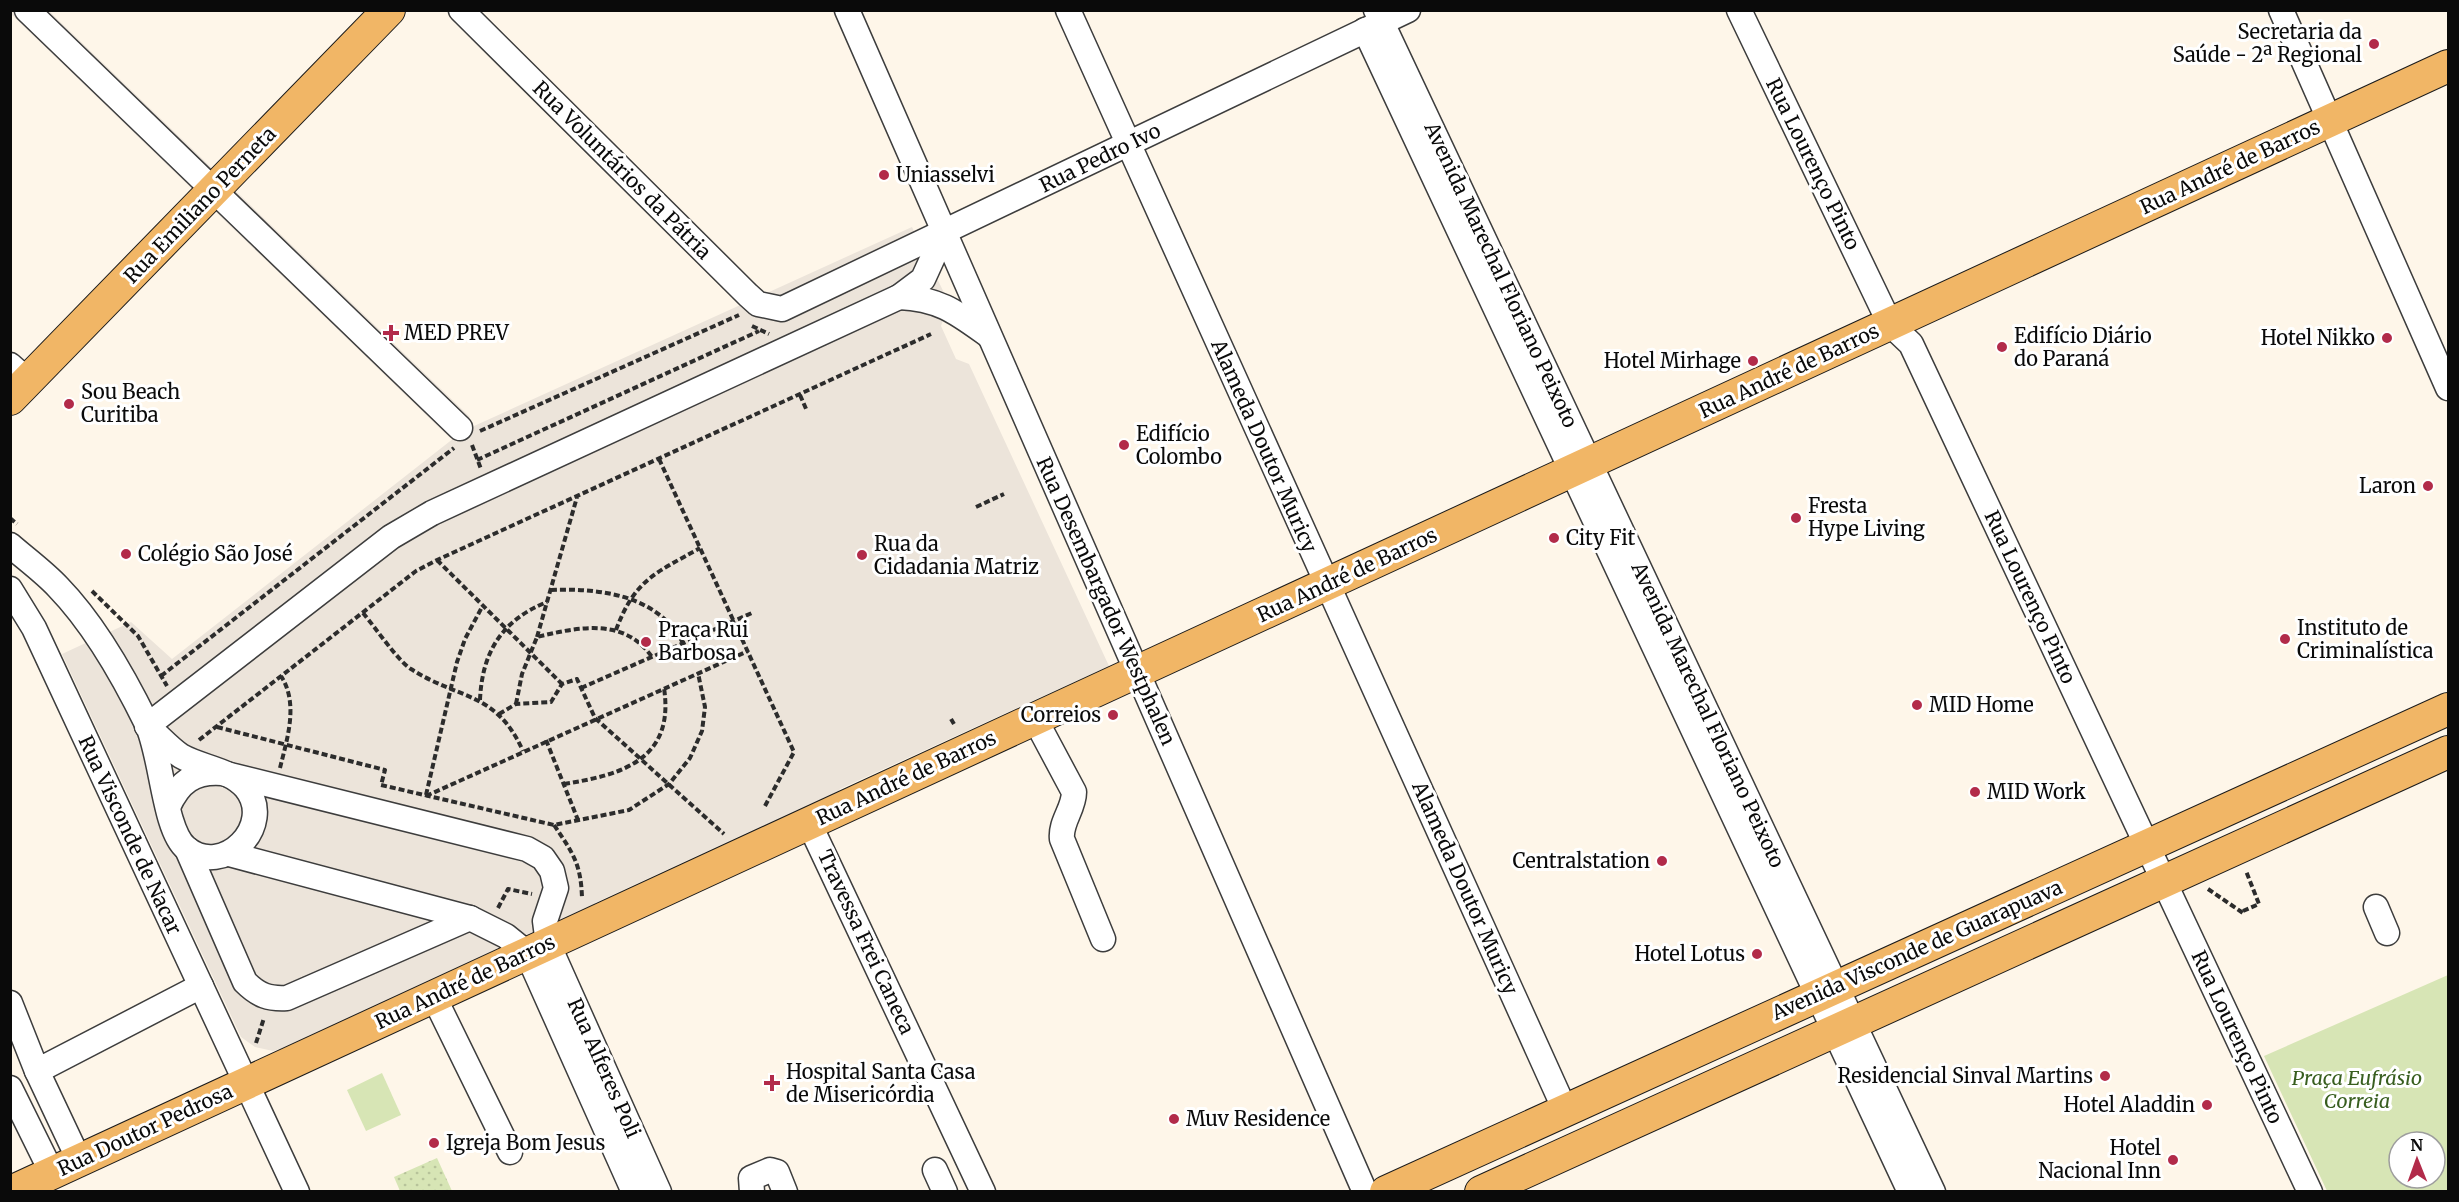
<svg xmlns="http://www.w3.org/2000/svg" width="2459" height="1202" font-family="Merriweather,serif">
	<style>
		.grass { fill: url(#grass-dots) }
		.park { fill: #d7e5b5; fill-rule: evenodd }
		.plaza { fill: #ece4da }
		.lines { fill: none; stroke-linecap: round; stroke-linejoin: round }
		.minor-casing { stroke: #3d3d3d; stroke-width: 27 }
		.major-casing { stroke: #1b1b1b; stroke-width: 34 }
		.path { stroke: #2c2c2c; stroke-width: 4; stroke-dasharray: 6 3; stroke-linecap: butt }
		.minor { stroke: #fff; stroke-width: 24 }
		.major { stroke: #f1b666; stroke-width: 32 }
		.poi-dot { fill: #b22b4a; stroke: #fff; stroke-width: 2 }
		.labels { text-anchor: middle; stroke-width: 6; stroke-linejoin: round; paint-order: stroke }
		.poi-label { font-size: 20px; fill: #0a0a0a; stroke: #fff; text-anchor: start }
		.street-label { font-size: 20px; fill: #0a0a0a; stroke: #fff }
		.park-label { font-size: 20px; font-style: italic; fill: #385e1f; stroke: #fff }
	</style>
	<defs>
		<pattern id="grass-dots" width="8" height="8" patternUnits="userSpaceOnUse" patternTransform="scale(1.5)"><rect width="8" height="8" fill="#d7e5b5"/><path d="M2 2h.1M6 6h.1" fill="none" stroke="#b7c39a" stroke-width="1.8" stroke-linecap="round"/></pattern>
	</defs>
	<rect width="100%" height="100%" fill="#fef6e9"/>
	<polygon class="grass" points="437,1158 452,1191 400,1191 394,1177"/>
	<g class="park">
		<path d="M2448,975v216h-121l-63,-135zM2399,1142h36v36h-36z"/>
		<polygon points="382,1073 401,1115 366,1131 347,1090"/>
	</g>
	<g class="plaza">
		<polygon points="10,11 49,11 470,417 450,438 11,14"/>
		<polygon points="912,227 949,303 941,326 956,359 969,364 1109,666 840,789 831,803 779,826 764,825 595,903 589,915 291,1046 273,1051 255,1047 241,1037 62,654 131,622 172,659 463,431"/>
	</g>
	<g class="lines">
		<defs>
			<g id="minor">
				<polyline points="27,10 460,428"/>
				<polyline points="461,10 748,295 758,304 782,309 1408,10"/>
				<polyline points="847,10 1365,1192"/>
				<polyline points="1068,10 1565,1110"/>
				<polyline points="1376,10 1933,1192"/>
				<polyline points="1739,10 1890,324 1911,344 2310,1192"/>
				<polyline points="2281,10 2448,388"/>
				<polyline points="1365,30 1910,1192"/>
				<path d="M899,297c41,2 57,15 89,38"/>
				<polyline points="10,365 28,381"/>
				<path d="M10,545c16,14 34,27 48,42 37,38 66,90 89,137 15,32 17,106 39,124 37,31 90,-23 60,-60 -16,-19 -44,-20 -65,-32 -12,-8 -23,-21 -34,-30"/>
				<polyline points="10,589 34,628 297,1192"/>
				<path d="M1035,719l39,73c0,17 -14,30 -12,47l41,100"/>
				<polyline points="147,726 391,537 432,513 899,297 923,279 944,233"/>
				<path d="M168,807c11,-25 26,-36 54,-34l305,76 16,9 9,13 4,17 -11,33 3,23 111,248"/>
				<polyline points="809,823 983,1192"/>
				<path d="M187,849l58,133c14,14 24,17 42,16l183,-80"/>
				<polyline points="229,854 470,918 506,936 527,953 634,1192"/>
				<polyline points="2376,907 2387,933"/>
				<polyline points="434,997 510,1152"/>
				<polyline points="10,1003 37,1071 201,986"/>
				<polyline points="37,1071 79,1160"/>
				<polyline points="10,1088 52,1173"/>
				<polyline points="935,1170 945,1192"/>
				<polyline points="752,1192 751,1178 770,1170 777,1172 785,1192"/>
			</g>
			<g id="major">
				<polyline points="10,399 389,10"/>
				<polyline points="11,1192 2448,66"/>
				<polyline points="1386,1192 2448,709"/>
				<polyline points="1481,1192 2448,752"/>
			</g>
		</defs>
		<use href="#minor" class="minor-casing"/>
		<use href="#major" class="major-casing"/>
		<g class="path">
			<polyline points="752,326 769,334"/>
			<polyline points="800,395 807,411"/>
			<polyline points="480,431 739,315"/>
			<polyline points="472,445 481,469"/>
			<polyline points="659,459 794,752 765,806"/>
			<polyline points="477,460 759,331"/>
			<polyline points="976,507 1004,494"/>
			<polyline points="10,518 17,524"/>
			<polyline points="437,560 562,684"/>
			<path d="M551,590c49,-2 107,5 132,53"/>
			<polyline points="92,591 138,636 167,686"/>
			<path d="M363,613c12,14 35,48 48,56 48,31 85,22 112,82"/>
			<path d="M616,630c19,-51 40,-57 84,-82"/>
			<polyline points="537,637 577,497"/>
			<polyline points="161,676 454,448"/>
			<polyline points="581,688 752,613"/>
			<path d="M480,700c2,-48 22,-80 67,-98"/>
			<path d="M516,704l6,-30 15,-37c41,-10 87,-20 115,20"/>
			<polyline points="499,714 516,704 551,702 562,684 577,679 595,718 724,834"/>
			<polyline points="951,719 954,724"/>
			<polyline points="217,727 385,770 381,785 554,825 629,810 669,784 690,758 702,731 705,707 698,673"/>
			<polyline points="199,740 416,571 437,560 931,334"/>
			<polyline points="546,740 578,820"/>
			<path d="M280,768c7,-29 19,-64 1,-92"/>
			<path d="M564,784c57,-9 111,-24 100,-96"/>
			<polyline points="426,795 457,662 465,639 482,607"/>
			<polyline points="426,796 748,651"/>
			<path d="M554,825c19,28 27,39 28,73"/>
			<polyline points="2208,889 2243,913"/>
			<polyline points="498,908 508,889 532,894"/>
			<polyline points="2243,911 2259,904 2246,871"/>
			<polyline points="256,1043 264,1018"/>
		</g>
		<use href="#minor" class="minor"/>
		<use href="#major" class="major"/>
	</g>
	<g class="poi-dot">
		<circle cx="2374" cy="44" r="6"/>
		<circle cx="884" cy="175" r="6"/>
		<path d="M388 324h6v6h6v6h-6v6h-6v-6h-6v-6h6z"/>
		<circle cx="2387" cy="338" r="6"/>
		<circle cx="2002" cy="347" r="6"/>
		<circle cx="1753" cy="361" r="6"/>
		<circle cx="69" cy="404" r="6"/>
		<circle cx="1124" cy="445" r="6"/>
		<circle cx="2428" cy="486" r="6"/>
		<circle cx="1796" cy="518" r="6"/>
		<circle cx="1554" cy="538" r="6"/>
		<circle cx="126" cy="554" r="6"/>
		<circle cx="862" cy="555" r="6"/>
		<circle cx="2285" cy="639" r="6"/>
		<circle cx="646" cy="642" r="6"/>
		<circle cx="1917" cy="705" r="6"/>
		<circle cx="1113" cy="715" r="6"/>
		<circle cx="1975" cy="792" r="6"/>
		<circle cx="1662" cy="861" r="6"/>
		<circle cx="1757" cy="954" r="6"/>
		<circle cx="2105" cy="1076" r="6"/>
		<path d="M769 1074h6v6h6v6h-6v6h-6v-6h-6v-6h6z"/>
		<circle cx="2207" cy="1105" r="6"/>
		<circle cx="1174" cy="1119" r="6"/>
		<circle cx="434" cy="1143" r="6"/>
		<circle cx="2173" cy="1160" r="6"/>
	</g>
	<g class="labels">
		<g class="poi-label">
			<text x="2362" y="39" text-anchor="end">Secretaria da<tspan x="2362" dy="23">Saúde - 2ª Regional</tspan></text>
			<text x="896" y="182">Uniasselvi</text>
			<text x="404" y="340">MED PREV</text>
			<text x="2014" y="343">Edifício Diário<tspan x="2014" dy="23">do Paraná</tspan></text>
			<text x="2375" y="345" text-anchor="end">Hotel Nikko</text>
			<text x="1741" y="368" text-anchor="end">Hotel Mirhage</text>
			<text x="81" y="399">Sou Beach<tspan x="81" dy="23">Curitiba</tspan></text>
			<text x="1136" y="441">Edifício<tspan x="1136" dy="23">Colombo</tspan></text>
			<text x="2416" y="493" text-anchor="end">Laron</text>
			<text x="1808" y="513">Fresta<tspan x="1808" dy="23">Hype Living</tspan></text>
			<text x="1566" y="545">City Fit</text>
			<text x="874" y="551">Rua da<tspan x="874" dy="23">Cidadania Matriz</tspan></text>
			<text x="138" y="561">Colégio São José</text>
			<text x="2297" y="635">Instituto de<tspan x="2297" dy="23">Criminalística</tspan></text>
			<text x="658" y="637">Praça Rui<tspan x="658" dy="23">Barbosa</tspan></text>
			<text x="1929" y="712">MID Home</text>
			<text x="1101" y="722" text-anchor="end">Correios</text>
			<text x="1987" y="799">MID Work</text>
			<text x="1650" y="868" text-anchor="end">Centralstation</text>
			<text x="1745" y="961" text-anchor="end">Hotel Lotus</text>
			<text x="786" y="1079">Hospital Santa Casa<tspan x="786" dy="23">de Misericórdia</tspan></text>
			<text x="2093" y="1083" text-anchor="end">Residencial Sinval Martins</text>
			<text x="2195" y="1112" text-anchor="end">Hotel Aladdin</text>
			<text x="1186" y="1126">Muv Residence</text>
			<text x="446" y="1150">Igreja Bom Jesus</text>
			<text x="2161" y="1155" text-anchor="end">Hotel<tspan x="2161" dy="23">Nacional Inn</tspan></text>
		</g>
		<g class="street-label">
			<text transform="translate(1100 158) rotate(-26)" y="7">Rua Pedro Ivo</text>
			<text transform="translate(1813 164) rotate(64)" y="7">Rua Lourenço Pinto</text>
			<text transform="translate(2230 167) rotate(-25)" y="7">Rua André de Barros</text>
			<text transform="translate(622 170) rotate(45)" y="7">Rua Voluntários da Pátria</text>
			<text transform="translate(200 205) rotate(-46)" y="7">Rua Emiliano Perneta</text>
			<text transform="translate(1501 275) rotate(65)" y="7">Avenida Marechal Floriano Peixoto</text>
			<text transform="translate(1789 371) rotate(-25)" y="7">Rua André de Barros</text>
			<text transform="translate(1264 446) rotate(66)" y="7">Alameda Doutor Muricy</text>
			<text transform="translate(1347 575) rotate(-25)" y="7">Rua André de Barros</text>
			<text transform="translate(2030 597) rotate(65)" y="7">Rua Lourenço Pinto</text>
			<text transform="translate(1106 601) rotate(66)" y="7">Rua Desembargador Westphalen</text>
			<text transform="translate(1708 715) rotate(65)" y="7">Avenida Marechal Floriano Peixoto</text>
			<text transform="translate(906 778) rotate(-25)" y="7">Rua André de Barros</text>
			<text transform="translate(130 835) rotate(65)" y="7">Rua Visconde de Nacar</text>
			<text transform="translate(1465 888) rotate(66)" y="7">Alameda Doutor Muricy</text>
			<text transform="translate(866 942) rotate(65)" y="7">Travessa Frei Caneca</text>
			<text transform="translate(1917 950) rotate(-24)" y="7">Avenida Visconde de Guarapuava</text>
			<text transform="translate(465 982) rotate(-25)" y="7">Rua André de Barros</text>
			<text transform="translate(2237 1037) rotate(65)" y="7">Rua Lourenço Pinto</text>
			<text transform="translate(604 1068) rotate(66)" y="7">Rua Alferes Poli</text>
			<text transform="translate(145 1130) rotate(-25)" y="7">Rua Doutor Pedrosa</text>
		</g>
		<g class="park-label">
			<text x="2357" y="1085">Praça Eufrásio<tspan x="2357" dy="23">Correia</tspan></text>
		</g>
	</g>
	<rect width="2459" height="1202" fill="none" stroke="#0a0a0a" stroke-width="24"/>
	<g transform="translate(2417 1160) rotate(359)"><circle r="28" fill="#ffffff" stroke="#9d9d9d" stroke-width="1.5"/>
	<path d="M0-4.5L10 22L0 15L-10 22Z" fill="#b22b4a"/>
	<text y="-9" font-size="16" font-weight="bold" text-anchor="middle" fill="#0a0a0a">N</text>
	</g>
</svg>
